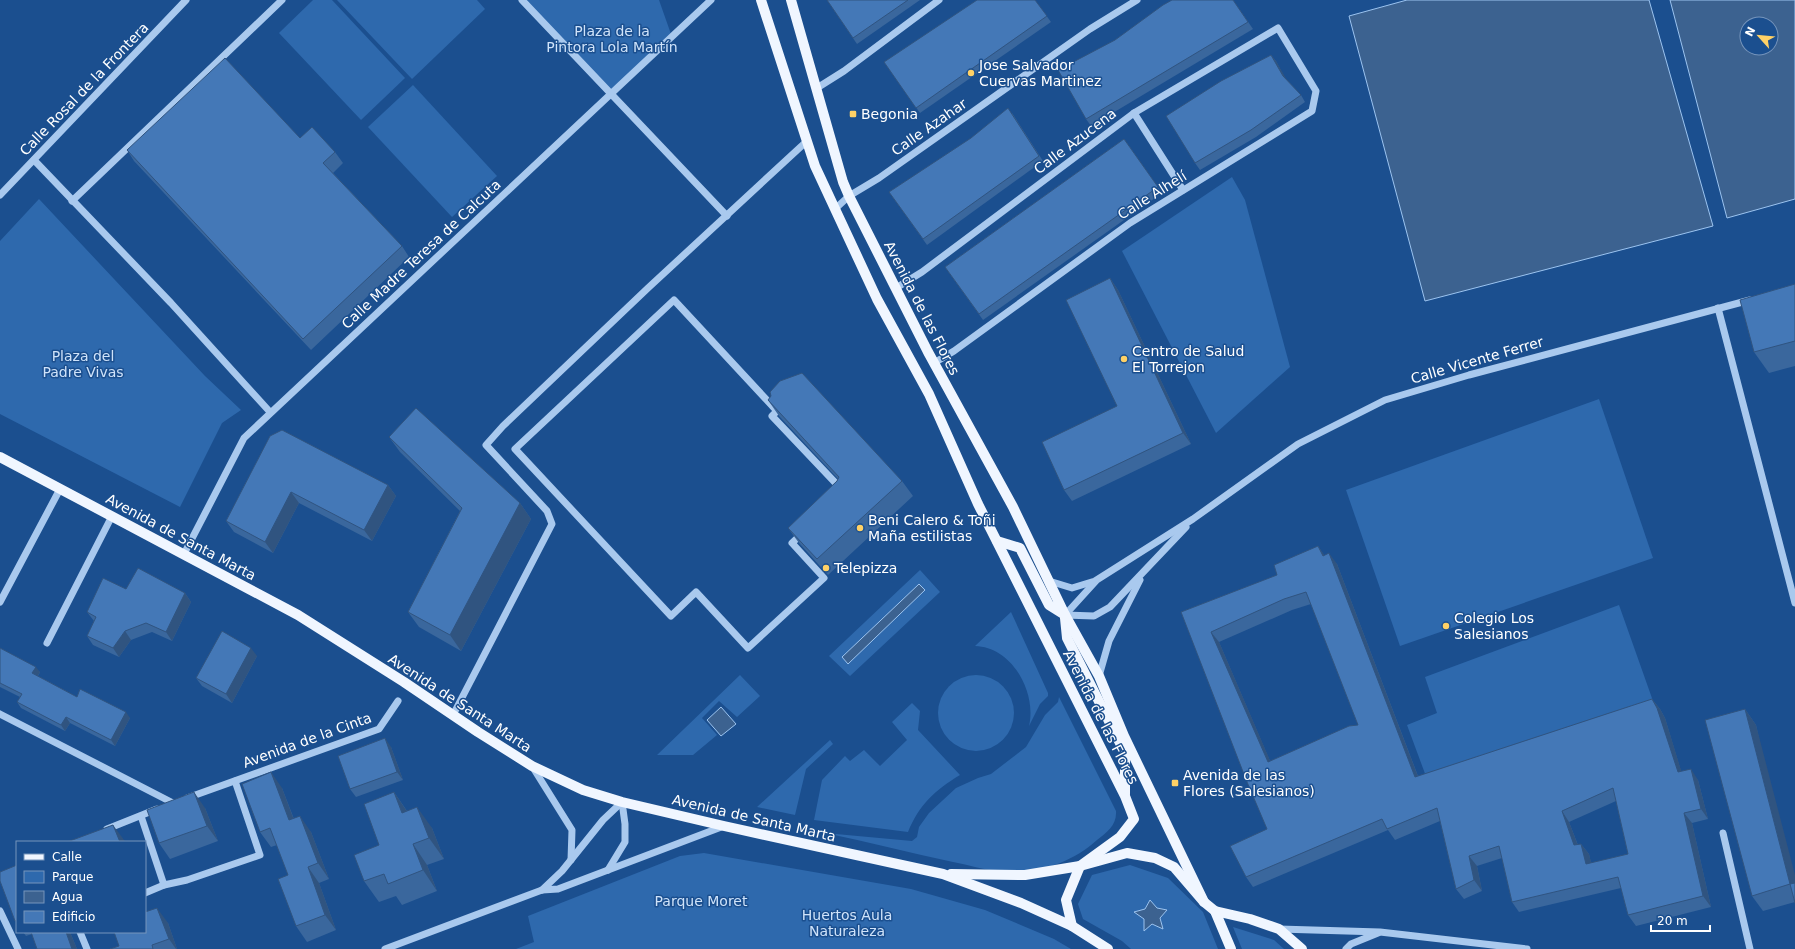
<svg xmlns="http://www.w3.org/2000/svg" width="1795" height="949" font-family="'DejaVu Sans',sans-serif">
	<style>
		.green { fill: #2e69ad }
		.water { fill: #3c6290; stroke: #9cc4f0; fill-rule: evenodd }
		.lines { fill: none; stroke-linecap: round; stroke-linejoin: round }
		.minor { stroke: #a9c9ee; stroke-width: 7 }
		.major { stroke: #f0f6ff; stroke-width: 10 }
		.wall { fill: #3a679d; fill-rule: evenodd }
		.shaded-wall { fill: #305480 }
		.building { fill: #4478b7; stroke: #305480; fill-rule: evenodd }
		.poi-dot { fill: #ffd166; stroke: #1b4f8f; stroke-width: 1.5 }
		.labels { text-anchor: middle; stroke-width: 3; stroke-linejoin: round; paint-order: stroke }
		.park-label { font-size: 14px; fill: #cfe3fa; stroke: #1b4f8f }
		.poi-label { font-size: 14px; fill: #fff; stroke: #1b4f8f; text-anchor: start }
		.street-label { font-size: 14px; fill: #fff; stroke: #1b4f8f }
	</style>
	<rect width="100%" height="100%" fill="#1b4f8f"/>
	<g class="green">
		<polygon points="313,0 332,0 405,78 361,120 279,33"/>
		<polygon points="337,0 477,0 485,9 412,79"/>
		<polygon points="522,0 659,0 672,37 610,94"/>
		<polygon points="413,85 497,176 452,217 368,127"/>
		<polygon points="1232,177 1245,200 1290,367 1216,433 1122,251"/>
		<polygon points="39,199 205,376 241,410 222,423 180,507 0,414 0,241"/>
		<polygon points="1599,399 1653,558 1400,646 1346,490"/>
		<polygon points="920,570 940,592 850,676 829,656"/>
		<polygon points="1619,605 1653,701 1427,779 1407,725 1437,713 1425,677"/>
		<path d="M1011,612l37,81v3l-8,8 -11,22c8,-34 -17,-79 -54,-80z"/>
		<circle cx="976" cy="713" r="38"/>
		<polygon points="740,675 760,696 737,717 719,701 702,718 717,735 693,755 657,755"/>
		<path d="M1059,697l57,114c1,14 -9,21 -19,29 -25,23 -62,35 -96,32 -16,-2 -32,-7 -48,-10 -42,-9 -85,-20 -128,-29l87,8 5,-4 2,-10 10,-14 27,-25 22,-10 13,-4 35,-27 19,-32 13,-13z"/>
		<path d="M912,703l8,8 -2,19 42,45c-25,15 -41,30 -52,57l-94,-12 8,-40 23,-24 5,5 14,-11 16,16 27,-26 -15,-18z"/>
		<polygon points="830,740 833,744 806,769 795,815 757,807"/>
		<polygon points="704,853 911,889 985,910 1054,939 1071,949 516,949 534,942 528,916 680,856"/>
		<polygon points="1130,865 1168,878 1203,912 1218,949 1131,949 1122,941 1083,919 1078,904 1092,875"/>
		<polygon points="1233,927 1274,940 1284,949 1242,949"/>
	</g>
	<g class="water">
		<polygon points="1407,0 1649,0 1713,226 1425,301 1349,16"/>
		<path d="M1670,0h125v199l-68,19zM1747,24h24v24h-24z"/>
		<polygon points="919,584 925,590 848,664 842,657"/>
		<polygon points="721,707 736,724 721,736 707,720"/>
		<polygon points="1150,900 1157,908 1167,910 1160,918 1163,929 1152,924 1144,931 1144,919 1134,912 1145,909"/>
	</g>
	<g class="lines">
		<g class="minor">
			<polyline points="522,0 727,216"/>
			<polyline points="817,88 844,71 939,0"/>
			<polyline points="1134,113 1183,190"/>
			<polyline points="34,160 171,303 270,412"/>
			<polyline points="0,195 186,0"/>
			<polyline points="72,201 282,0"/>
			<polyline points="835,209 849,196 879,178 1090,29 1137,0"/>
			<polyline points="896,288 922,272 1134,113 1278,28 1316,91 1312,111 1130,223 954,351 934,363"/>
			<polygon points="674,300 777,411 772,416 845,493 792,543 824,578 748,648 696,592 671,616 515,449"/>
			<polyline points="1718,308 1795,603"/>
			<polyline points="184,554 244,438 711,0"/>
			<polyline points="1049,581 1072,588 1095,581 1193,519 1298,444 1385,400 1469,375 1750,300"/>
			<polyline points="0,602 60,489"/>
			<polyline points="1065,615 1094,616 1110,607 1186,527"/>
			<polyline points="1065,615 1095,582"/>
			<polyline points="47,643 112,516"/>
			<polyline points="1099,676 1109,641 1140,580"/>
			<polyline points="0,714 173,803"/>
			<polyline points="453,715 552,524 547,511 486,445 503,426 648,288 807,141"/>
			<polyline points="532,766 572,830 571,860"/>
			<polyline points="187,798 379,729 398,701"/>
			<polyline points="141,816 164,885 187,880 260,855 235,781"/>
			<polyline points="107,829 157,809"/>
			<polyline points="1723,833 1750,949"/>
			<polyline points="608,870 625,842 625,824 622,802"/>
			<polyline points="542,890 562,871 603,820 622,802"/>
			<polyline points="145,893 164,885"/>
			<polyline points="0,911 18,949"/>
			<polyline points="1279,929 1380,932 1527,949"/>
			<polyline points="80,932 87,949"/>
			<polyline points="385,949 542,890 558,889 724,826"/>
			<polyline points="1346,949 1351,944 1378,933"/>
		</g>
		<g class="major">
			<polyline points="761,0 815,166 877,299 929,394 978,504 1125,796 1134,819 1120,837 1080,866 1066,900 1072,926"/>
			<polyline points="791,0 843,182 849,196 928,352 1013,507 1065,615 1099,676 1124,736 1204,902"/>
			<polyline points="0,457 298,615 404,682 478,732 532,766 583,790 622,802 724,826 943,874 1021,903 1072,926 1108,949"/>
			<polyline points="997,541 1020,548 1049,605 1065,615"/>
			<polyline points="1065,618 1067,638 1125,753 1125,794"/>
			<polyline points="951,874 1025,875 1080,866 1127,853 1155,858 1174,867 1204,902 1215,911 1231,949"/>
			<polyline points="1215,911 1250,919 1279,929 1302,949"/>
		</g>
	</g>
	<g class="wall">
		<polygon points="827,0 920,0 857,44"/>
		<polygon points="1035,0 1051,22 920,113 884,62"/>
		<polygon points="1233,0 1253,29 1091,126 1086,119"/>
		<polygon points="1271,55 1276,61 1285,78 1301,95 1305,102 1256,137 1200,170 1195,163"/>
		<polygon points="1012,113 1043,161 927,245 889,192"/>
		<polygon points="300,138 335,152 343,163 333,173 402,246 409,257 311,350 134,161 127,150"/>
		<polygon points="1124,139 1162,193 983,320 945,267"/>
		<polygon points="1110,278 1118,290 1191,444 1072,501 1064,490 1117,406"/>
		<polygon points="1795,284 1795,366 1769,373 1754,352"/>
		<polygon points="768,400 902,481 913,496 828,575 799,543 788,528 837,481 838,479 779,416"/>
		<polygon points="270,436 388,485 396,496 372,541 299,503 273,553 234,532 226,521"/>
		<polygon points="389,437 520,503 531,519 461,651 419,627 408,612 460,511 400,452"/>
		<path d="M1318,546l6,9 13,9 81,212 234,-77 8,10 5,9 16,53 17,9 10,39 -16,4 19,84 -75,19 -8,-11 -7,-27 -102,24 -7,-10 -10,-44 -25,8 5,25 -18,8 -8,-10 -16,-68 -45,19 -7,-10 -135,57 -7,-10 21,-48 -86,-217 96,-37zM1311,604l47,121 -88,36 -51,-119 73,-32zM1616,801l12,53 -37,9 -2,-9 -8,-10 -3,1 -9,-23z"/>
		<polygon points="126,589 185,593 191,602 172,641 152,632 131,640 119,657 93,645 87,636 94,621 87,612"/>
		<polygon points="0,648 40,672 38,676 77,697 130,718 115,746 70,723 65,731 21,708 17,702 20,697 0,687"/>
		<polygon points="257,656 232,703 202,686 196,678"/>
		<polygon points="1745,709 1756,725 1795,902 1763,911 1752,896"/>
		<polygon points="391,747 403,780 356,797 350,789"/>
		<polygon points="282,788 294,819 311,832 329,879 319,883 336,930 307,942 296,926 288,875 277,845 271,847 260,832"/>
		<polygon points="394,792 407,811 432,828 444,859 427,865 437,891 402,905 396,896 379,902 364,881 379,845"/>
		<polygon points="205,808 218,841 170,859 159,843"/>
		<polygon points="146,912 168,923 177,949 110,949 119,946"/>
		<polygon points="23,932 70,932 77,949 32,934 26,936"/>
	</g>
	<g class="shaded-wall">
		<polygon points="1271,55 1276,61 1288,82 1283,76"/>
		<polygon points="1110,278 1118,290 1191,444 1183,433"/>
		<polygon points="388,485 396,496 372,541 364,530"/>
		<polygon points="291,492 299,503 273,553 265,542"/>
		<polygon points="520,503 531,519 461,651 450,635"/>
		<polygon points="1318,546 1325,556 1323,556"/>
		<polygon points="1329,553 1337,564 1422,787 1415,777"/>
		<polygon points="185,593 191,602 172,641 166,632"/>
		<polygon points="125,631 131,640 119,657 113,648"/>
		<polygon points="1211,632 1219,642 1275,772 1268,762"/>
		<polygon points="251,648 257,656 232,703 226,694"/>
		<polygon points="36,667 40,672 36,679 32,673"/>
		<polygon points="1652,699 1660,709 1665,718 1685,783 1678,772"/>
		<polygon points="1745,709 1756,725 1795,875 1795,890 1790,884"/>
		<polygon points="126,712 130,718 115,746 111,740"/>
		<polygon points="66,717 70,723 65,731 61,725"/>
		<polygon points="385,738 391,747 403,780 397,772"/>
		<polygon points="1691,769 1698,780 1708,819 1701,809"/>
		<polygon points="271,772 282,788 300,836 289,820"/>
		<polygon points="194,792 205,808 218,841 207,826"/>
		<polygon points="394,792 408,813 402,813"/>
		<polygon points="417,807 432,828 444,859 429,838"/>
		<polygon points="1562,811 1569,822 1582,856 1574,845"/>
		<polygon points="1684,813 1692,823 1711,907 1703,896"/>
		<polygon points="300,816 311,832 329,879 318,863"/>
		<polygon points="113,825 124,840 125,842 120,842"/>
		<polygon points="413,844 427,865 437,891 423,870"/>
		<polygon points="1581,844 1589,854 1594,875 1586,864"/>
		<polygon points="1469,856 1477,866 1482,891 1474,880"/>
		<polygon points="308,867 319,883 336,930 325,915"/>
		<polygon points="157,908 168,923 177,949 176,949 169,939"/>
		<polygon points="66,932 70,932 77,949 72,949"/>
	</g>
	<g class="building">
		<polygon points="827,0 908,0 853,38"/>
		<polygon points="977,0 1035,0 1047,16 916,108 884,62"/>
		<polygon points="1172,0 1233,0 1248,22 1086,119 1058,70 1115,40 1163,5"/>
		<polygon points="1271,55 1283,76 1301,95 1251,130 1195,163 1166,116 1221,81"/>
		<polygon points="225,58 300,138 312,127 335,152 323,163 402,246 303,339 127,150"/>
		<polygon points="1008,108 1039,156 923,239 889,192 971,138"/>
		<polygon points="1124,139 1158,187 979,314 945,267"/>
		<polygon points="1110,278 1183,433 1064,490 1042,442 1117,406 1066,300"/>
		<polygon points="1795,284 1795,341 1754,352 1740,300"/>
		<polygon points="802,373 902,481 817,559 788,528 837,481 839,477 768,400 771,396 770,392 780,381"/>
		<polygon points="416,408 520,503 450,635 408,612 462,508 389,437"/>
		<polygon points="282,430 388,485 364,530 291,492 265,542 226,521 270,436"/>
		<path d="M1318,546l5,10 6,-3 86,224 237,-78 5,9 21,64 13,-3 10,40 -17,4 19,83 -75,19 -10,-38 -106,25 -13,-56 -30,10 5,24 -18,9 -19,-81 -50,21 -5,-10 -136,58 -16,-31 37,-17 -20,-47 -66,-170 96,-37 -3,-10zM1306,592l52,133 -9,1 -81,36 -57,-130 73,-33zM1613,788l15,66 -42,10 -5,-20 -7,1 -12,-34z"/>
		<polygon points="138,568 185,593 166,632 146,623 125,631 113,648 87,636 96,617 87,612 103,578 126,589"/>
		<polygon points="222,631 251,648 226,694 196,678"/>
		<polygon points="0,648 36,667 32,673 77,697 80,689 126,712 111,740 66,717 61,725 17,702 22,694 0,683"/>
		<polygon points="1745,709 1790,884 1752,896 1705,720"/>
		<polygon points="385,738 397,772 350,789 338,756"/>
		<polygon points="271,772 289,820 300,816 318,863 308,867 325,915 296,926 278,879 288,875 270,828 260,832 242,784"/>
		<polygon points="194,792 207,826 159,843 147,810"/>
		<polygon points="394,792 402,813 417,807 429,838 413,844 423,870 388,884 384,874 364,881 354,855 379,845 364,804"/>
		<polygon points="113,825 120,842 67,842"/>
		<polygon points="17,865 17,920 15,921 0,881 0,872"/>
		<polygon points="1795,883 1795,903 1790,884"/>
		<polygon points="157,908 169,939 152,945 153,949 110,949 119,946 114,932 145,932 145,912"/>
		<polygon points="31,932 66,932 72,949 37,949"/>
	</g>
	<g class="poi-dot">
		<circle cx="971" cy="73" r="4"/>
		<rect x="849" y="110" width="8" height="8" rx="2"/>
		<circle cx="1124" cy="359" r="4"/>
		<circle cx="860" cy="528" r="4"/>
		<circle cx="826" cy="568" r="4"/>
		<circle cx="1446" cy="626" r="4"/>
		<rect x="1171" y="779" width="8" height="8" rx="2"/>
	</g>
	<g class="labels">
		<g class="park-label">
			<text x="612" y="36">Plaza de la<tspan x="612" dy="16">Pintora Lola Martín</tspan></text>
			<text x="83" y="361">Plaza del<tspan x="83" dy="16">Padre Vivas</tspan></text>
			<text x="701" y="906">Parque Moret</text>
			<text x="847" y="920">Huertos Aula<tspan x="847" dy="16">Naturaleza</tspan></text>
		</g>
		<g class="poi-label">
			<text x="979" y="70">Jose Salvador<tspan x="979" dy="16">Cuervas Martinez</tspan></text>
			<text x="861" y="119">Begonia</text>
			<text x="1132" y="356">Centro de Salud<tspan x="1132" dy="16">El Torrejon</tspan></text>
			<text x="868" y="525">Beni Calero &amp; Toñi<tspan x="868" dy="16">Maña estilistas</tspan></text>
			<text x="834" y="573">Telepizza</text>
			<text x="1454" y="623">Colegio Los<tspan x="1454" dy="16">Salesianos</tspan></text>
			<text x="1183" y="780">Avenida de las<tspan x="1183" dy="16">Flores (Salesianos)</tspan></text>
		</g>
		<g class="street-label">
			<text transform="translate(84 89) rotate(-46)" y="5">Calle Rosal de la Frontera</text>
			<text transform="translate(929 127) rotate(-35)" y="5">Calle Azahar</text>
			<text transform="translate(1075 141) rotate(-37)" y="5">Calle Azucena</text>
			<text transform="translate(1152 195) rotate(-32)" y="5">Calle Alhelí</text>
			<text transform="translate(421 254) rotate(-43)" y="5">Calle Madre Teresa de Calcuta</text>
			<text transform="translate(922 308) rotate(63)" y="5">Avenida de las Flores</text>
			<text transform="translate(1477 360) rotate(-16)" y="5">Calle Vicente Ferrer</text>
			<text transform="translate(181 537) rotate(28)" y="5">Avenida de Santa Marta</text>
			<text transform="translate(460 703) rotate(33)" y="5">Avenida de Santa Marta</text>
			<text transform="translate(1101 717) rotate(63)" y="5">Avenida de las Flores</text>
			<text transform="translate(307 740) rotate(-20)" y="5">Avenida de la Cinta</text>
			<text transform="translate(754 818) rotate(13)" y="5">Avenida de Santa Marta</text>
		</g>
	</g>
	<rect x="16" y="841" width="130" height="92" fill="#1b4f8f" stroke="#7695bc"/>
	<rect x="24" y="854" width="20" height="6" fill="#f0f6ff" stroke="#7695bc"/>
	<text x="52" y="861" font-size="12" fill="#ffffff">Calle</text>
	<rect x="24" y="871" width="20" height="12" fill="#2e69ad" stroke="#7695bc"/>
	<text x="52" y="881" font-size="12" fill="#ffffff">Parque</text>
	<rect x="24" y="891" width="20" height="12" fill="#3c6290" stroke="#7695bc"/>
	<text x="52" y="901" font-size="12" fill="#ffffff">Agua</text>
	<rect x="24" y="911" width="20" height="12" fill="#4478b7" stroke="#7695bc"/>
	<text x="52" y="921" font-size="12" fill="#ffffff">Edificio</text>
	<g transform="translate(1759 36) rotate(297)"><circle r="19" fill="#1b4f8f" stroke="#7695bc"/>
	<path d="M0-3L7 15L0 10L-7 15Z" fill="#ffd166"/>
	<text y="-6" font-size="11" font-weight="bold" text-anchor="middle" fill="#ffffff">N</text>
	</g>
	<path d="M1651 925v6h59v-6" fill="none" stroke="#ffffff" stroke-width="2"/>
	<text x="1657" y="925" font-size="12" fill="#ffffff" stroke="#1b4f8f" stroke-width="3" paint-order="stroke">20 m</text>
</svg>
